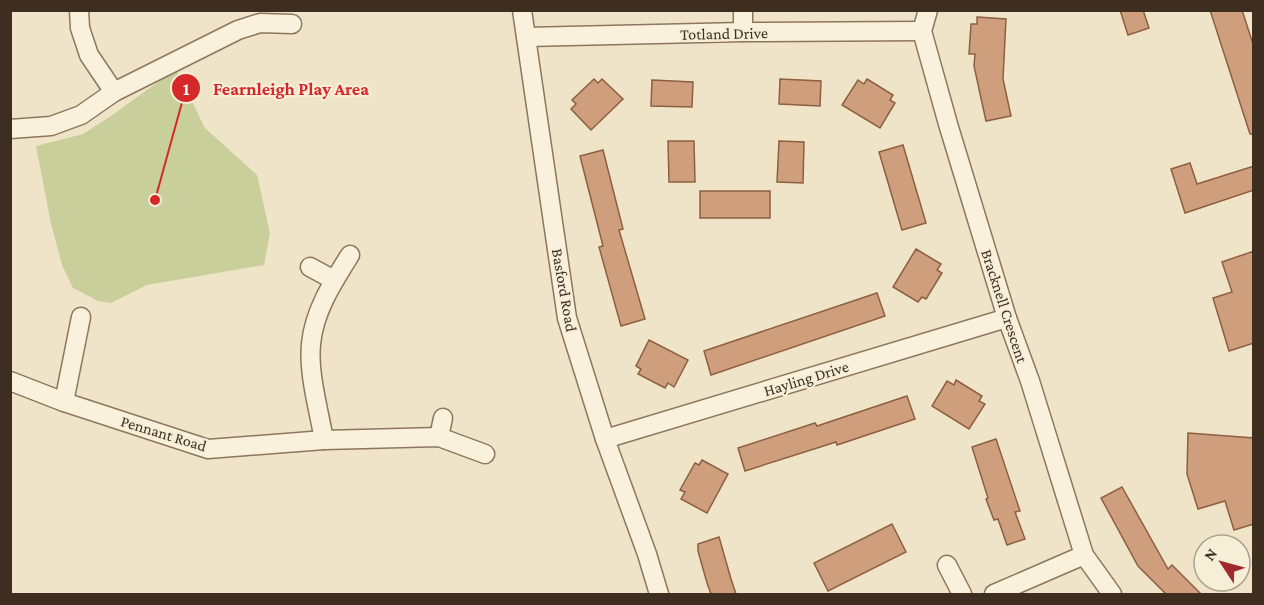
<svg xmlns="http://www.w3.org/2000/svg" width="1264" height="605" font-family="'Crimson Pro',serif">
	<style>
		.green { fill: #c9cf9b }
		.building { fill: #cf9f7d; stroke: #8d5f41; stroke-width: 1.5 }
		.lines { fill: none; stroke-linecap: round; stroke-linejoin: round }
		.minor-casing { stroke: #8d765c; stroke-width: 21 }
		.minor { stroke: #faf1dc; stroke-width: 18 }
		.labels { text-anchor: middle; stroke-width: 4.5; stroke-linejoin: round; paint-order: stroke }
		.street-label { font-size: 16px; fill: #3d2e20; stroke: #f7eed8 }
		.leader { fill: none; stroke: #d62828; stroke-width: 2 }
		.callout-dot { fill: #d62828; stroke: #f7eed8; stroke-width: 2 }
		.mark-label { font-size: 18px; text-anchor: middle; font-weight: bold; fill: #fff }
		.callout-label { font-size: 18px; text-anchor: middle; font-weight: bold; fill: #d62828; stroke: #f7eed8; stroke-width: 4.5; stroke-linejoin: round; paint-order: stroke }
	</style>
	<rect width="100%" height="100%" fill="#f0e4c8"/>
	<polygon class="green" points="176,69 205,128 257,175 270,233 264,265 147,285 111,303 98,301 73,288 62,265 51,224 36,146 83,134 108,118"/>
	<g class="building">
		<polygon points="1120,10 1143,10 1149,28 1128,35"/>
		<polygon points="1210,10 1242,10 1254,47 1254,134 1250,134"/>
		<polygon points="977,17 1006,19 1003,79 1011,116 986,121 974,66 975,54 969,54 971,24 977,24"/>
		<polygon points="594,79 598,83 602,79 623,99 591,130 571,109 576,104 572,100"/>
		<polygon points="780,79 821,81 820,106 779,104"/>
		<polygon points="867,79 893,95 890,100 895,103 880,128 842,105 858,80 864,84"/>
		<polygon points="652,80 693,82 692,107 651,106"/>
		<polygon points="668,141 694,141 695,182 669,182"/>
		<polygon points="779,141 804,142 803,183 777,182"/>
		<polygon points="903,145 926,223 902,230 879,152"/>
		<polygon points="603,150 623,229 619,230 645,319 621,326 599,247 603,246 580,156"/>
		<polygon points="1190,163 1197,184 1254,166 1254,190 1185,213 1171,169"/>
		<rect x="700" y="191" width="70" height="27"/>
		<polygon points="916,249 941,264 937,270 942,273 926,299 922,297 918,302 893,287"/>
		<polygon points="1254,251 1254,343 1229,351 1213,298 1232,292 1222,262"/>
		<polygon points="877,293 885,316 711,375 704,351"/>
		<polygon points="649,340 688,360 674,387 668,383 665,388 638,374 641,369 636,366"/>
		<polygon points="956,380 982,396 979,401 985,404 969,429 932,406 947,381 954,385"/>
		<polygon points="907,396 915,419 837,445 836,442 745,471 738,448 815,423 817,426"/>
		<polygon points="1188,433 1254,438 1254,524 1234,530 1225,501 1198,509 1187,474"/>
		<polygon points="996,439 1020,511 1015,512 1025,539 1007,545 998,519 994,520 986,499 988,498 972,447"/>
		<polygon points="702,460 728,474 707,513 681,499 685,492 680,490 695,463 699,465"/>
		<polygon points="1122,487 1168,569 1172,565 1201,594 1166,594 1138,566 1101,498"/>
		<polygon points="892,524 906,552 828,591 814,563"/>
		<polygon points="719,537 731,579 736,594 711,594 707,583 698,551 698,544"/>
	</g>
	<g class="lines">
		<defs>
			<g id="minor">
				<polyline points="79,10 80,28 89,55 114,92"/>
				<polyline points="522,10 567,318 605,439 647,554 659,594"/>
				<polyline points="743,10 743,32"/>
				<polyline points="928,10 922,31 948,124 1007,318 1030,381 1084,555 1112,594"/>
				<polyline points="526,37 743,32 922,31"/>
				<polyline points="10,129 51,126 81,115 114,92 238,30 260,23 292,24"/>
				<polyline points="310,267 334,280"/>
				<polyline points="10,381 64,402 208,449 324,440 439,437 485,454"/>
				<polyline points="64,402 81,317"/>
				<polyline points="439,437 443,418"/>
				<polyline points="605,439 1007,318"/>
				<path d="M324,440c-5,-29 -16,-67 -13,-96 3,-33 22,-62 39,-89"/>
				<polyline points="947,565 962,594"/>
				<polyline points="994,594 1084,555"/>
			</g>
		</defs>
		<use href="#minor" class="minor-casing"/>
		<use href="#minor" class="minor"/>
	</g>
	<g class="labels">
		<g class="street-label">
			<text transform="translate(724 33) rotate(-1)" y="6">Totland Drive</text>
			<text transform="translate(565 290) rotate(80)" y="6">Basford Road</text>
			<text transform="translate(1005 306) rotate(72)" y="6">Bracknell Crescent</text>
			<text transform="translate(806 378) rotate(-17)" y="6">Hayling Drive</text>
			<text transform="translate(164 433) rotate(17)" y="6">Pennant Road</text>
		</g>
	</g>
	<path class="leader" d="M155 200L186 88"/>
	<g class="callout-dot">
		<circle cx="155" cy="200" r="6"/>
		<circle cx="186" cy="88" r="15"/>
	</g>
	<g class="mark-label">
		<text x="186" y="95">1</text>
	</g>
	<g class="callout-label">
		<text x="291" y="95">Fearnleigh Play Area</text>
	</g>
	<rect width="1264" height="605" fill="none" stroke="#3d2e20" stroke-width="24"/>
	<g transform="translate(1222 563) rotate(306)"><circle r="28" fill="#f7eed8" stroke="#ada18e" stroke-width="1.5"/>
	<path d="M0-4.5L10 22L0 15L-10 22Z" fill="#9e2a2b"/>
	<text y="-9" font-size="16" font-weight="bold" text-anchor="middle" fill="#3d2e20">N</text>
	</g>
</svg>
